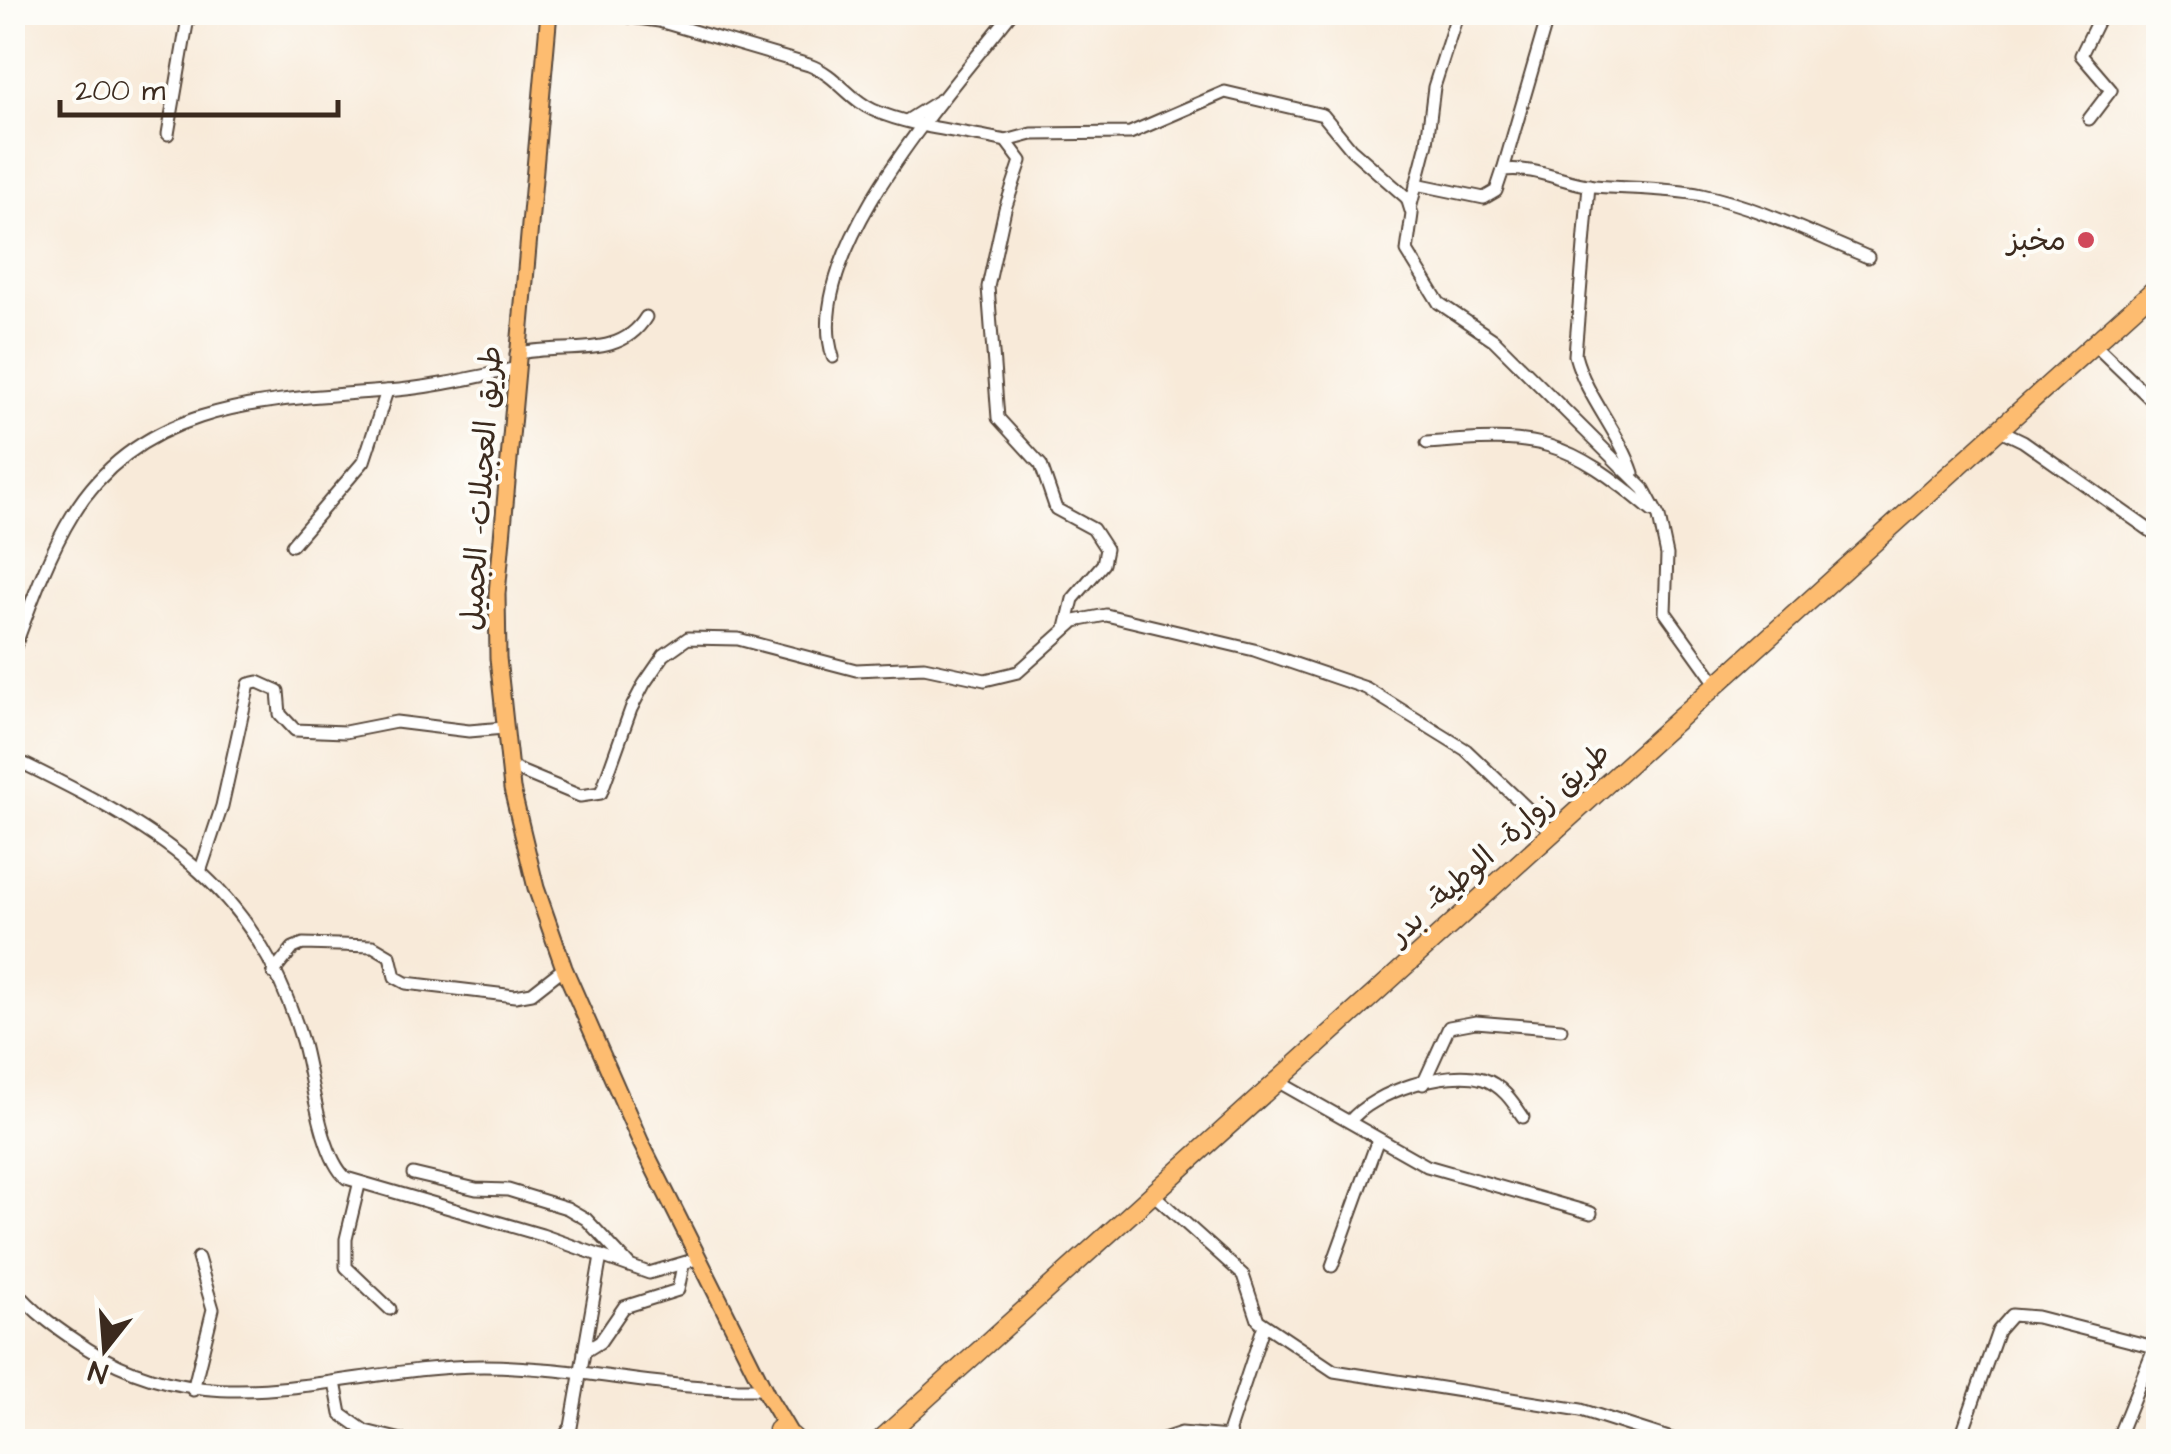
<svg xmlns="http://www.w3.org/2000/svg" width="2171" height="1454" font-family="'Architects Daughter','Playpen Sans Arabic',sans-serif">
	<style>
		.lines { fill: none; stroke-linecap: round; stroke-linejoin: round }
		.minor-casing { stroke: #57473a; stroke-width: 15 }
		.major-casing { stroke: #57473a; stroke-width: 19 }
		.highway-casing { stroke: #57473a; stroke-width: 21 }
		.minor { stroke: #fff; stroke-width: 11 }
		.major { stroke: #fdbc70; stroke-width: 15 }
		.highway { stroke: #fdbc70; stroke-width: 18 }
		.poi-dot { fill: #d1495b; stroke: #fdfcf7; stroke-width: 4 }
		.labels { text-anchor: middle; stroke-width: 8; stroke-linejoin: round; paint-order: stroke }
		.poi-label { font-size: 30px; fill: #3b2a1e; stroke: #fdfcf7; text-anchor: end }
		.street-label { font-size: 30px; fill: #3b2a1e; stroke: #fdfcf7 }
	</style>
	<rect width="100%" height="100%" fill="#fdfcf7"/>
	<filter id="ink" filterUnits="userSpaceOnUse"><feTurbulence type="fractalNoise" baseFrequency=".01" numOctaves="2"/><feDisplacementMap in="SourceGraphic" scale="20" xChannelSelector="R" yChannelSelector="G"/><feConvolveMatrix kernelMatrix="1 2 1 2 8 2 1 2 1" color-interpolation-filters="sRGB"/></filter>
	<filter id="wash" filterUnits="userSpaceOnUse"><feTurbulence type="fractalNoise" baseFrequency=".0048" numOctaves="4" result="noise"/><feDisplacementMap in="SourceGraphic" scale="40" xChannelSelector="R" yChannelSelector="G"/><feGaussianBlur stdDeviation="2.25" result="paint"/><feColorMatrix in="noise" values="0 0 0 0 0 0 0 0 0 0 0 0 0 0 0 0 0 1.4 0 .05"/><feComposite in="paint" operator="in"/></filter>
	<g filter="url(#wash)">
		<rect width="100%" height="100%" fill="#f8ead9"/>
	</g>
	<g filter="url(#ink)">
		<g class="lines">
			<defs>
				<g id="minor">
					<path d="M596,12l63,9 150,44c28,10 38,33 64,45 41,18 90,21 133,31l15,20 -16,48 -17,78 10,131 43,47 15,44 37,20 13,20 -3,15 -30,35 -7,29"/>
					<polyline points="1821,12 1829,12"/>
					<polyline points="2089,119 2111,90 2081,55 2102,12"/>
					<polyline points="908,120 940,100"/>
					<polyline points="168,134 189,12"/>
					<polyline points="1006,141 1032,134 1130,133 1225,92 1323,115 1351,149 1407,198 1412,214 1407,251 1439,303 1494,340 1644,489 1659,517 1667,555 1665,612 1716,683"/>
					<polyline points="1503,170 1549,12"/>
					<path d="M1416,184l68,14 12,-7 7,-21c34,-4 59,13 91,16 36,3 72,2 108,9 57,12 112,40 166,62"/>
					<path d="M1589,185l-14,170c11,42 44,76 58,118"/>
					<polyline points="1411,205 1427,143 1434,87 1458,12"/>
					<polyline points="2095,345 2158,406"/>
					<path d="M516,354c46,-12 103,8 130,-37"/>
					<path d="M833,357c-33,-104 118,-266 179,-345"/>
					<polyline points="1998,429 2023,441 2158,536"/>
					<path d="M1427,443c111,-10 139,-5 225,68"/>
					<polyline points="292,545 364,461 387,391"/>
					<path d="M12,655c17,-46 35,-99 61,-141 69,-113 197,-114 313,-123 44,-3 86,-13 128,-22"/>
					<path d="M12,758c142,69 242,122 290,283 10,34 18,114 44,137l196,57 107,38 51,-15"/>
					<polyline points="508,766 580,796 601,793 631,709 644,684 664,655 688,638 738,639 856,670 924,667 985,680 1018,672 1075,621 1106,615 1254,650 1366,688 1466,750 1552,832"/>
					<polyline points="201,869 222,806 249,684 258,682 278,691 280,714 295,730 345,732 396,722 469,731 504,728"/>
					<polyline points="273,973 293,948 303,944 373,946 390,956 395,977 406,983 515,996 532,993 564,968"/>
					<polyline points="1277,1081 1427,1166 1591,1213"/>
					<polyline points="1423,1084 1449,1027 1476,1022 1561,1029"/>
					<path d="M1350,1121c23,-29 97,-53 133,-42 19,6 30,23 40,38"/>
					<polyline points="413,1174 476,1189 508,1190 567,1208 586,1219 630,1266"/>
					<polyline points="359,1185 346,1239 346,1267 390,1309"/>
					<polyline points="1153,1194 1243,1275 1258,1320 1334,1371 1581,1410 1681,1442"/>
					<polyline points="1332,1266 1378,1139"/>
					<path d="M12,1286c22,27 47,44 76,63 128,81 258,17 395,17 94,0 184,25 281,23"/>
					<polyline points="584,1352 600,1342 624,1307 678,1290 683,1265"/>
					<polyline points="335,1382 341,1414 365,1431 410,1442"/>
					<polyline points="193,1390 213,1309 198,1258"/>
					<polyline points="560,1442 571,1427 601,1256"/>
					<polyline points="1154,1442 1181,1433 1229,1437"/>
					<polyline points="1231,1442 1229,1430 1264,1325"/>
					<polyline points="1959,1442 1998,1331 2012,1315 2037,1317 2158,1348"/>
					<polyline points="2116,1442 2158,1338"/>
				</g>
				<polyline id="major" points="549,12 497,594 498,658 512,789 536,888 564,968 641,1143 767,1395 795,1442"/>
				<g id="highway">
					<polyline points="777,1430 779,1442"/>
					<polyline points="793,1437 797,1442"/>
					<polyline points="878,1442 2158,286"/>
				</g>
			</defs>
			<use href="#minor" class="minor-casing"/>
			<use href="#major" class="major-casing"/>
			<use href="#highway" class="highway-casing"/>
			<use href="#minor" class="minor"/>
			<use href="#major" class="major"/>
			<use href="#highway" class="highway"/>
		</g>
	</g>
	<circle class="poi-dot" cx="2086" cy="240" r="10"/>
	<g class="labels">
		<g class="poi-label">
			<text x="2066" y="250">مخبز</text>
		</g>
		<g class="street-label">
			<text transform="translate(481 488) rotate(-86)" y="10">طريق العجيلات- الجميل</text>
			<text transform="translate(1499 843) rotate(-42)" y="10">طريق زوارة- الوطية- بدر</text>
		</g>
	</g>
	<rect width="2171" height="1454" fill="none" stroke="#fdfcf7" stroke-width="50"/>
	<g transform="translate(105 1349) rotate(197)" stroke="#fdfcf7" stroke-width="8" paint-order="stroke">
	<path d="M0-8L18 38L0 25L-18 38Z" fill="#3b2a1e"/>
	<text y="-15" font-size="28" font-weight="bold" text-anchor="middle" fill="#3b2a1e">N</text>
	</g>
	<path d="M60 100v15h278v-15" fill="none" stroke="#3b2a1e" stroke-width="5"/>
	<text x="75" y="100" font-size="30" fill="#3b2a1e" stroke="#fdfcf7" stroke-width="8" paint-order="stroke">200 m</text>
</svg>
